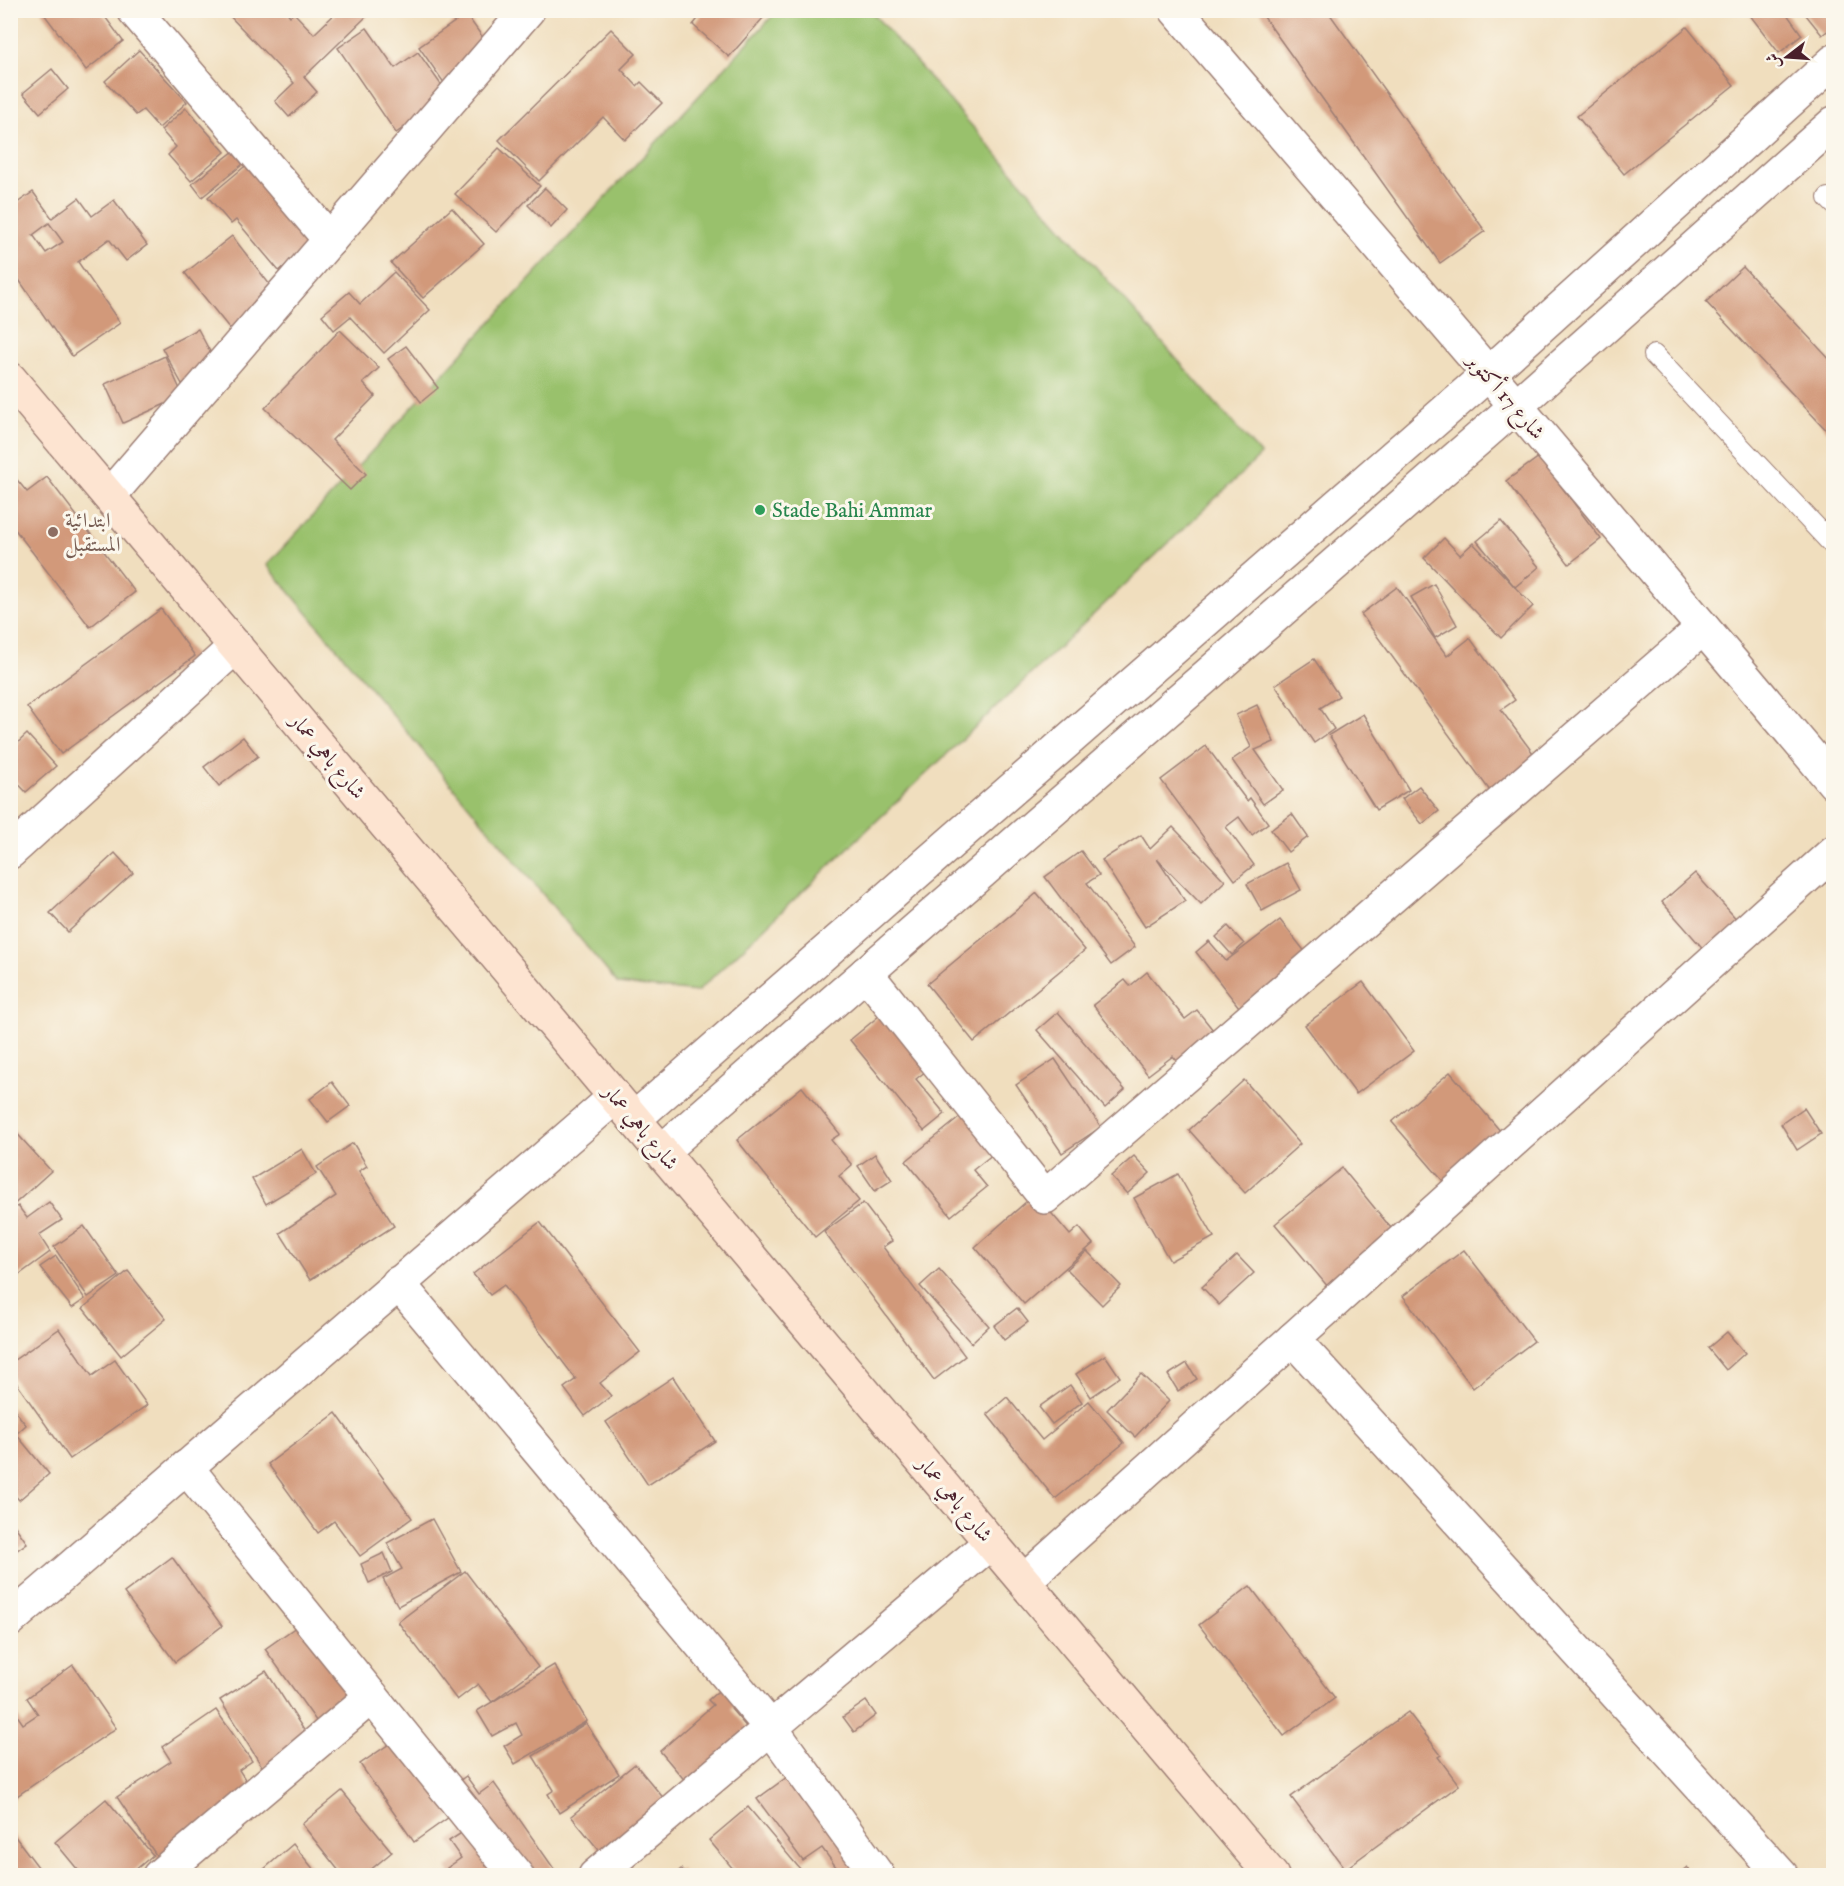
<svg xmlns="http://www.w3.org/2000/svg" width="1844" height="1886" font-family="'IM FELL English',Amiri,serif">
	<style>
		.green { fill: #99c16c; stroke: #72704c; stroke-width: 1.5 }
		.building { fill: #d2997a; fill-rule: evenodd }
		.lines { fill: none; stroke-linecap: round; stroke-linejoin: round }
		.lane-casing { stroke: #9d7e74; stroke-width: 22 }
		.street-casing { stroke: #9d7e74; stroke-width: 36 }
		.secondary-casing { stroke: #9d7e74; stroke-width: 36 }
		.lane { stroke: #fff; stroke-width: 20 }
		.street { stroke: #fff; stroke-width: 33 }
		.secondary { stroke: #fde4d1; stroke-width: 33 }
		.leisure-dot { fill: #2e9e5b; stroke: #fbf7ec; stroke-width: 2 }
		.education-dot { fill: #8d6e63; stroke: #fbf7ec; stroke-width: 2 }
		.labels { text-anchor: middle; stroke-width: 6; stroke-linejoin: round; paint-order: stroke }
		.street-label { font-size: 21px; fill: #4a1f2b; stroke: #fbf7ec }
		.leisure-label { font-size: 21px; fill: #27864d; stroke: #fbf7ec; text-anchor: start }
		.education-label { font-size: 21px; fill: #785e54; stroke: #fbf7ec; text-anchor: start }
	</style>
	<rect width="100%" height="100%" fill="#fbf7ec"/>
	<filter id="ink" filterUnits="userSpaceOnUse"><feTurbulence type="fractalNoise" baseFrequency=".0167" numOctaves="2"/><feDisplacementMap in="SourceGraphic" scale="12" xChannelSelector="R" yChannelSelector="G"/><feConvolveMatrix kernelMatrix="1 2 1 2 8 2 1 2 1" color-interpolation-filters="sRGB"/></filter>
	<filter id="wash" filterUnits="userSpaceOnUse"><feTurbulence type="fractalNoise" baseFrequency=".008" numOctaves="4" result="noise"/><feDisplacementMap in="SourceGraphic" scale="24" xChannelSelector="R" yChannelSelector="G"/><feGaussianBlur stdDeviation="1.35" result="paint"/><feColorMatrix in="noise" values="0 0 0 0 0 0 0 0 0 0 0 0 0 0 0 0 0 1.4 0 .05"/><feComposite in="paint" operator="in"/></filter>
	<g filter="url(#wash)">
		<rect width="100%" height="100%" fill="#f0debe"/>
		<polygon class="green" points="777,11 871,11 1261,455 697,992 618,984 267,565"/>
		<g id="blocks">
			<g class="building">
				<polygon points="41,10 100,10 123,41 86,70"/>
				<polygon points="224,10 285,10 290,16 294,13 314,34 339,10 366,10 369,14 304,77 317,92 289,117 275,101 294,83"/>
				<polygon points="696,10 770,10 729,57 693,25 701,15"/>
				<polygon points="1259,10 1327,10 1485,231 1440,263"/>
				<polygon points="1746,10 1784,10 1802,35 1779,53"/>
				<polygon points="1802,10 1829,10 1834,17 1834,26 1822,35"/>
				<polygon points="466,14 496,56 449,90 419,47"/>
				<polygon points="1687,27 1734,85 1624,174 1577,116"/>
				<polygon points="367,28 395,68 418,52 449,96 396,133 338,48"/>
				<polygon points="611,29 636,54 621,69 637,86 641,82 662,103 625,140 603,117 539,181 499,140"/>
				<polygon points="139,50 187,102 159,128 143,110 136,115 105,81"/>
				<polygon points="52,69 68,89 40,113 23,93"/>
				<polygon points="186,108 225,152 191,181 168,155 176,147 161,130"/>
				<polygon points="243,144 253,156 202,197 192,184"/>
				<polygon points="499,148 540,186 496,232 455,194"/>
				<polygon points="262,152 318,239 279,271 236,220 231,224 208,197"/>
				<polygon points="545,188 567,210 551,228 528,205"/>
				<path d="M33,192l19,26 27,-20 13,18 22,-16 33,45 -21,16 -17,-22 -31,23 42,61 -48,33 -62,-89v-74l7,10zM49,223l14,19 -17,11 -13,-18z"/>
				<polygon points="452,208 484,244 423,298 391,263"/>
				<polygon points="232,236 284,303 238,339 185,273"/>
				<polygon points="1743,267 1834,364 1834,438 1706,302"/>
				<polygon points="394,272 430,310 384,353 350,317 334,330 322,315 349,292 360,304"/>
				<polygon points="198,329 217,365 182,384 162,348"/>
				<polygon points="340,330 379,368 363,383 375,396 332,440 366,474 350,490 265,408"/>
				<polygon points="406,346 438,388 421,402 388,359"/>
				<polygon points="165,356 183,396 123,423 105,384"/>
				<polygon points="1539,457 1601,539 1569,564 1506,481"/>
				<polygon points="13,475 27,492 47,477 135,592 90,627 10,523 10,477"/>
				<polygon points="1501,521 1539,567 1515,587 1477,541"/>
				<polygon points="1444,538 1460,555 1473,543 1533,606 1501,638 1424,558"/>
				<polygon points="1434,584 1457,625 1435,638 1411,597"/>
				<polygon points="1397,587 1447,656 1470,638 1515,700 1501,710 1547,772 1501,806 1361,614"/>
				<polygon points="161,609 195,656 61,754 27,707"/>
				<polygon points="1314,659 1339,696 1320,708 1334,729 1314,743 1275,685"/>
				<polygon points="1257,705 1274,742 1255,750 1283,790 1263,804 1232,760 1251,747 1236,715"/>
				<polygon points="1363,714 1409,790 1376,810 1329,735"/>
				<polygon points="27,734 56,766 26,792 10,775 10,750"/>
				<polygon points="243,737 258,756 219,786 204,767"/>
				<polygon points="1206,746 1247,801 1250,798 1268,823 1252,835 1239,817 1226,827 1254,865 1235,880 1161,780"/>
				<polygon points="1419,786 1439,811 1422,824 1402,799"/>
				<polygon points="1292,814 1308,837 1288,852 1271,830"/>
				<polygon points="1173,827 1225,881 1201,904 1157,859 1185,901 1145,927 1102,860 1141,835 1150,849"/>
				<polygon points="1081,851 1099,875 1087,883 1135,947 1111,965 1045,877"/>
				<polygon points="115,853 133,873 68,932 50,913"/>
				<polygon points="1286,863 1301,890 1262,911 1247,884"/>
				<polygon points="1695,873 1740,923 1707,953 1662,902"/>
				<polygon points="1037,893 1085,950 974,1042 927,984"/>
				<polygon points="1280,920 1314,963 1246,1016 1196,952 1209,941 1226,961"/>
				<polygon points="1228,926 1244,944 1232,955 1216,937"/>
				<polygon points="1147,972 1185,1019 1197,1010 1221,1040 1184,1070 1173,1056 1148,1075 1093,1005 1125,980 1130,986"/>
				<polygon points="1363,982 1414,1051 1356,1094 1305,1025"/>
				<polygon points="891,1006 937,1062 916,1079 945,1114 924,1131 850,1040"/>
				<polygon points="1058,1012 1125,1090 1105,1108 1037,1030"/>
				<polygon points="1055,1059 1101,1127 1062,1153 1016,1085"/>
				<polygon points="1450,1072 1507,1139 1449,1188 1392,1122"/>
				<polygon points="1244,1080 1300,1144 1245,1193 1189,1130"/>
				<polygon points="332,1082 350,1106 328,1122 310,1099"/>
				<polygon points="802,1087 840,1134 831,1140 852,1165 839,1176 859,1201 815,1237 737,1140"/>
				<polygon points="975,1105 993,1154 973,1170 987,1187 951,1216 906,1161"/>
				<polygon points="1804,1108 1821,1134 1797,1150 1781,1124"/>
				<polygon points="12,1128 51,1171 10,1208 10,1129"/>
				<polygon points="353,1143 367,1166 359,1171 394,1226 310,1280 280,1233 336,1196 317,1167"/>
				<polygon points="302,1149 316,1174 266,1204 252,1179"/>
				<polygon points="875,1154 892,1180 875,1191 858,1166"/>
				<polygon points="1134,1156 1150,1173 1127,1194 1111,1176"/>
				<polygon points="1342,1168 1395,1233 1329,1288 1275,1224"/>
				<polygon points="1178,1174 1214,1237 1170,1261 1134,1198"/>
				<polygon points="1035,1194 1070,1235 1079,1227 1093,1244 1024,1304 975,1247"/>
				<polygon points="49,1202 62,1220 39,1235 50,1252 13,1279 10,1275 10,1211 18,1206 27,1218"/>
				<polygon points="863,1203 892,1241 883,1247 965,1356 934,1380 824,1232"/>
				<polygon points="540,1222 640,1352 600,1383 611,1396 585,1416 564,1388 576,1379 504,1285 490,1295 473,1274"/>
				<polygon points="84,1226 119,1276 88,1297 54,1247"/>
				<polygon points="1464,1250 1534,1341 1473,1388 1403,1296"/>
				<polygon points="1087,1251 1121,1286 1102,1305 1067,1269"/>
				<polygon points="1237,1255 1254,1273 1219,1305 1202,1287"/>
				<polygon points="56,1256 85,1299 72,1308 40,1267"/>
				<polygon points="939,1269 989,1326 971,1343 920,1286"/>
				<polygon points="128,1271 166,1319 121,1356 83,1308"/>
				<polygon points="1017,1308 1028,1322 1004,1340 994,1326"/>
				<polygon points="59,1329 92,1376 115,1360 147,1405 70,1459 10,1374 10,1363"/>
				<polygon points="1727,1332 1745,1353 1726,1370 1708,1348"/>
				<polygon points="1105,1355 1120,1377 1091,1397 1076,1374"/>
				<polygon points="1187,1363 1197,1379 1178,1391 1168,1375"/>
				<polygon points="1141,1374 1169,1401 1135,1437 1107,1410"/>
				<polygon points="673,1377 715,1441 648,1485 606,1422"/>
				<polygon points="1070,1385 1082,1402 1052,1424 1039,1407"/>
				<polygon points="1007,1397 1042,1440 1089,1401 1124,1443 1055,1499 987,1414"/>
				<polygon points="12,1407 26,1425 16,1434 49,1474 19,1500 10,1490"/>
				<polygon points="336,1413 412,1518 360,1556 334,1521 318,1533 268,1464"/>
				<polygon points="10,1519 27,1543 10,1555"/>
				<polygon points="432,1519 461,1572 398,1606 383,1579 402,1569 387,1543"/>
				<polygon points="384,1553 392,1572 369,1583 361,1564"/>
				<polygon points="172,1557 222,1626 175,1662 124,1593"/>
				<polygon points="465,1571 538,1667 492,1702 478,1684 457,1700 398,1622"/>
				<polygon points="1250,1586 1335,1698 1284,1736 1199,1625"/>
				<polygon points="320,1610 374,1687 319,1725 265,1649"/>
				<polygon points="73,1665 116,1728 11,1800 10,1705 23,1724 38,1714 27,1698"/>
				<polygon points="554,1665 587,1721 515,1764 504,1746 522,1735 516,1723 492,1736 477,1711"/>
				<polygon points="266,1671 309,1738 263,1768 220,1700"/>
				<polygon points="732,1679 743,1698 731,1709 755,1737 693,1790 660,1751 713,1705 708,1700"/>
				<polygon points="866,1701 876,1715 854,1732 843,1717"/>
				<polygon points="216,1710 252,1761 239,1770 254,1793 160,1861 117,1797 171,1761 162,1747"/>
				<polygon points="1408,1712 1441,1755 1438,1757 1459,1785 1345,1869 1291,1797"/>
				<polygon points="586,1723 619,1774 559,1813 548,1794 554,1790 533,1756"/>
				<polygon points="404,1734 445,1791 466,1776 479,1794 494,1783 559,1876 452,1876 447,1868 461,1858 449,1841 463,1832 452,1815 414,1842 360,1764"/>
				<polygon points="806,1763 871,1854 842,1875 822,1848 803,1861 757,1799"/>
				<polygon points="635,1764 671,1807 607,1860 571,1816"/>
				<polygon points="342,1791 392,1852 363,1876 343,1876 302,1824"/>
				<polygon points="106,1799 153,1855 128,1876 83,1876 55,1842"/>
				<polygon points="748,1807 806,1876 739,1876 709,1840"/>
				<polygon points="10,1830 45,1876 10,1876"/>
				<polygon points="293,1844 319,1876 256,1876"/>
				<polygon points="1687,1867 1694,1876 1676,1876"/>
				<polygon points="681,1869 686,1876 673,1876"/>
			</g>
		</g>
	</g>
	<g filter="url(#ink)">
		<use href="#blocks" fill-opacity="0" stroke="#9d7e74" stroke-width="1.5"/>
		<g class="lines">
			<defs>
				<g id="lane">
					<polyline points="1828,198 1834,204"/>
					<polyline points="1654,355 1834,546"/>
				</g>
				<g id="street">
					<polyline points="134,10 330,240"/>
					<polyline points="1176,10 1516,406 1834,783"/>
					<polyline points="109,496 528,10"/>
					<polyline points="10,852 236,646"/>
					<polyline points="866,973 1045,1197 1703,628"/>
					<polyline points="634,1119 1487,375 1834,61"/>
					<polyline points="662,1151 1516,406 1834,123"/>
					<polyline points="398,1283 771,1728 878,1876"/>
					<polyline points="1293,1339 1782,1876"/>
					<polyline points="186,1467 517,1876"/>
					<polyline points="1024,1581 1834,852"/>
					<polyline points="10,1620 615,1097"/>
					<polyline points="159,1876 372,1696"/>
					<polyline points="595,1876 991,1542"/>
				</g>
				<polyline id="secondary" points="10,379 1272,1876"/>
			</defs>
			<use href="#lane" class="lane-casing"/>
			<use href="#street" class="street-casing"/>
			<use href="#secondary" class="secondary-casing"/>
			<use href="#lane" class="lane"/>
			<use href="#street" class="street"/>
			<use href="#secondary" class="secondary"/>
		</g>
	</g>
	<circle class="leisure-dot" cx="760" cy="510" r="6"/>
	<circle class="education-dot" cx="53" cy="532" r="6"/>
	<g class="labels">
		<g class="street-label">
			<text transform="translate(1506 396) rotate(49)" y="7">شارع 17 أكتوبر</text>
			<text transform="translate(328 756) rotate(50)" y="7">شارع باهي عمار</text>
			<text transform="translate(641 1127) rotate(50)" y="7">شارع باهي عمار</text>
			<text transform="translate(955 1499) rotate(50)" y="7">شارع باهي عمار</text>
		</g>
		<g class="leisure-label">
			<text x="772" y="517">Stade Bahi Ammar</text>
		</g>
		<g class="education-label">
			<text x="65" y="527">ابتدائية<tspan x="65" dy="24">المستقبل</tspan></text>
		</g>
	</g>
	<rect width="1844" height="1886" fill="none" stroke="#fbf7ec" stroke-width="36"/>
	<g transform="translate(1787 57) rotate(253)" stroke="#fbf7ec" stroke-width="4.5" paint-order="stroke">
	<path d="M0-4.5L10 22L0 15L-10 22Z" fill="#4a1f2b"/>
	<text y="-9" font-size="16" font-weight="bold" text-anchor="middle" fill="#4a1f2b">ش</text>
	</g>
</svg>
